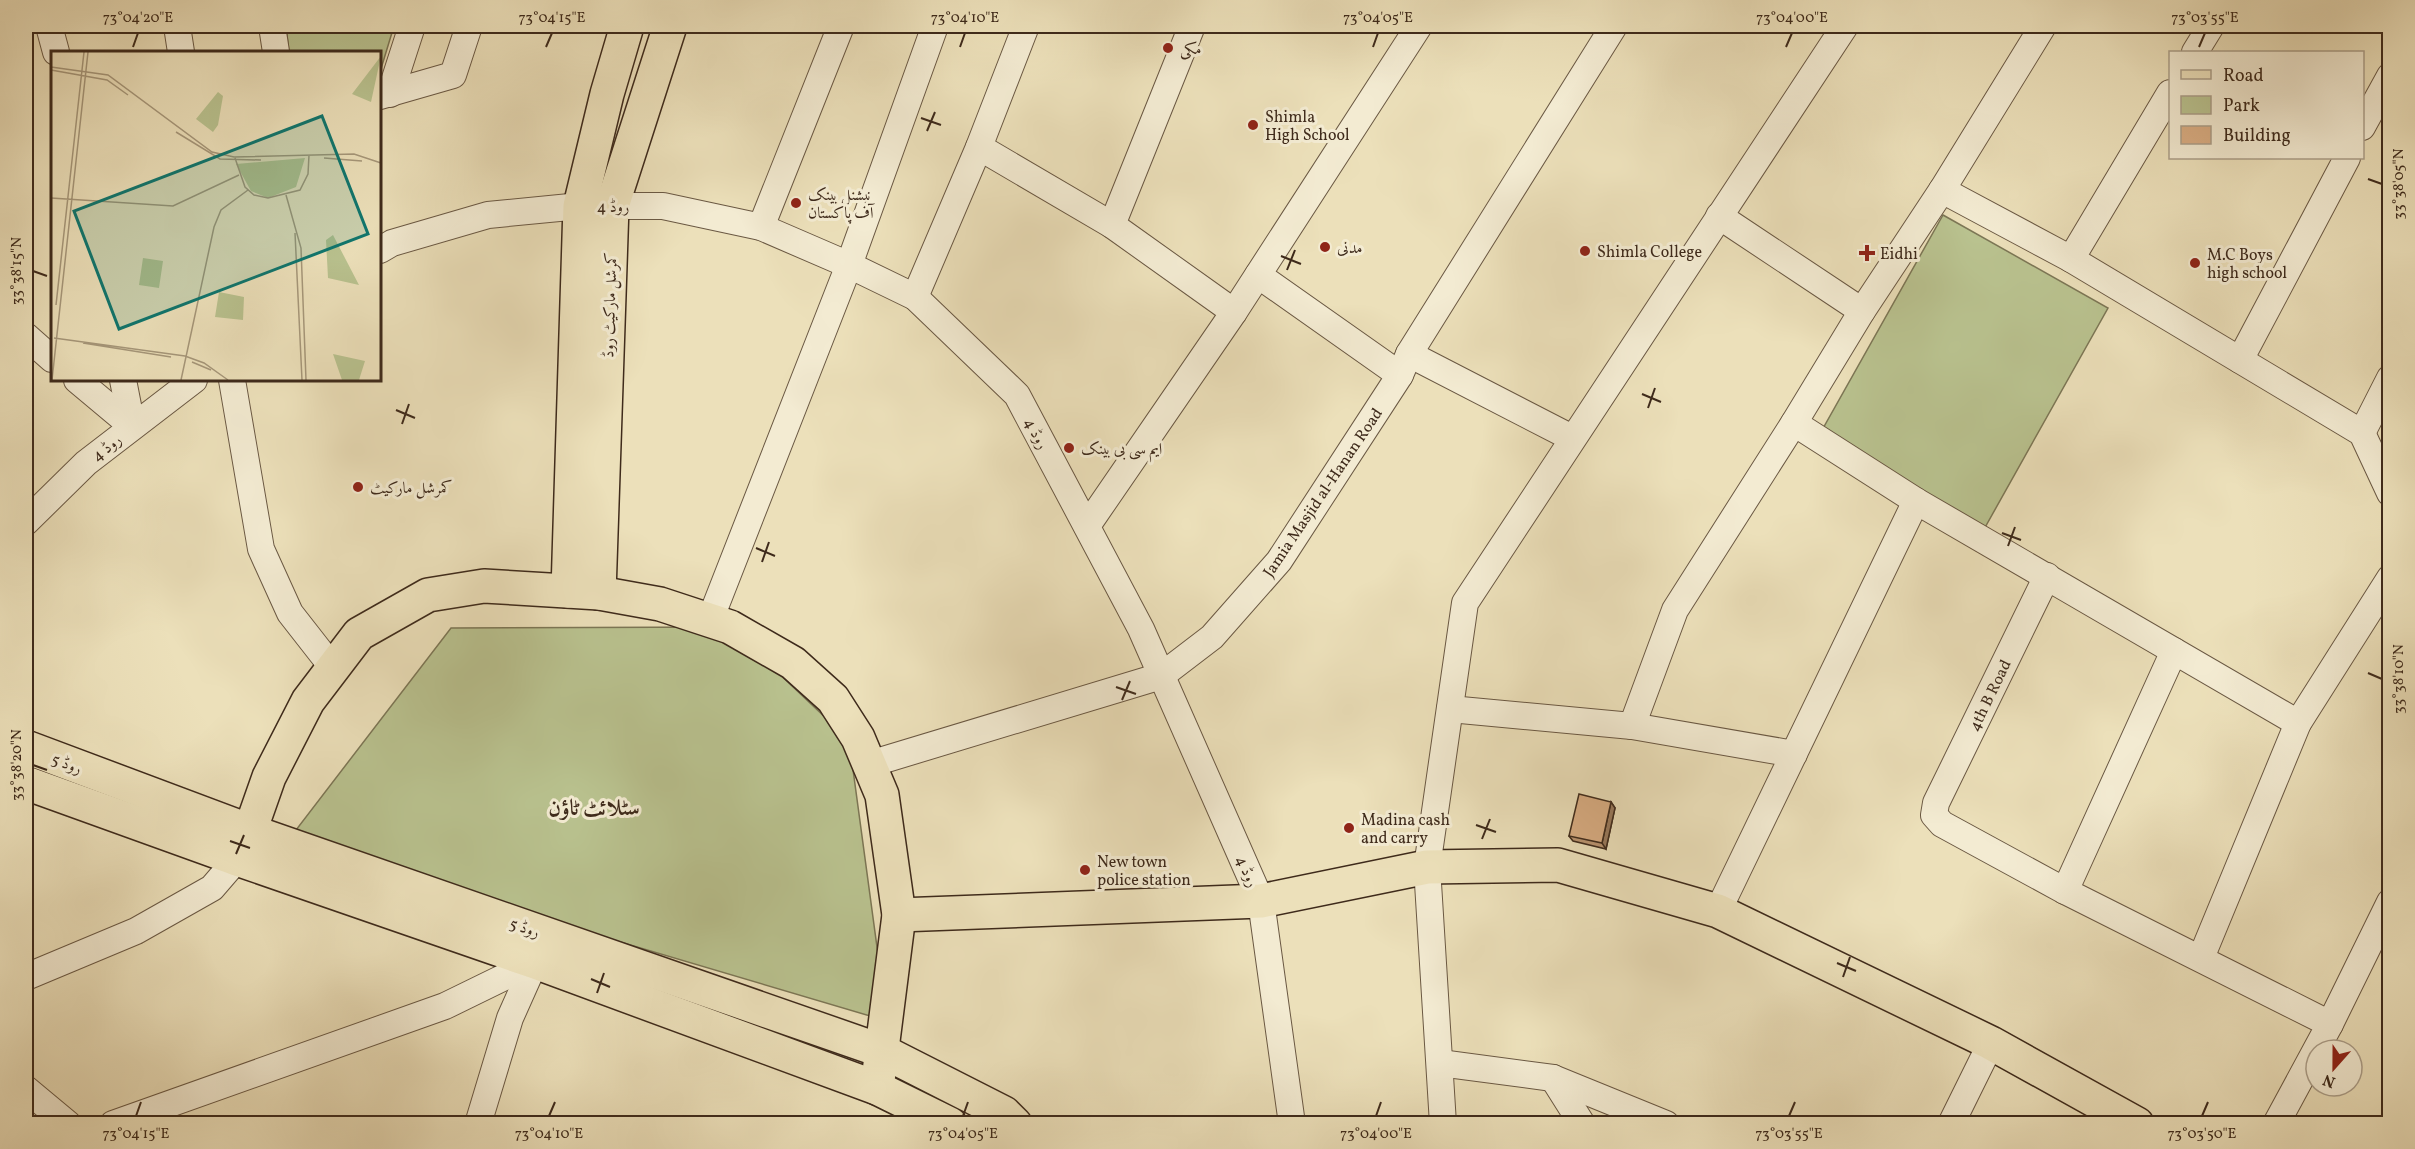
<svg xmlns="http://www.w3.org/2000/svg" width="2415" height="1149" font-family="Vollkorn,Amiri,serif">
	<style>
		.green { fill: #b9c28f; stroke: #7c7655; stroke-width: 1.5 }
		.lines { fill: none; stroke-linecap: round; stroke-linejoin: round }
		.minor-casing { stroke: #6a5843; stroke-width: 28 }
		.major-casing { stroke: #3e2a1b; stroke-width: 36 }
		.minor { stroke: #f3ebd2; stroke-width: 26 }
		.major { stroke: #ece0ba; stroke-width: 33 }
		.wall { fill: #bb9571; stroke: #3e2a1b; stroke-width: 1.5 }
		.shaded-wall { fill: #98795c; stroke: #3e2a1b; stroke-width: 1.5 }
		.building { fill: #d9ad83; stroke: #3e2a1b; stroke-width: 1.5 }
		.ticks { fill: none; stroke: #3e2a1b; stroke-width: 2 }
		.poi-dot { fill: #8f2418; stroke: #f3ebd2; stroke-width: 2 }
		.labels { text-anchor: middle; stroke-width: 6; stroke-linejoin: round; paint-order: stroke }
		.poi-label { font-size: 16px; fill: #3e2a1b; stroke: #f3ebd2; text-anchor: start }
		.street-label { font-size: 16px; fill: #3e2a1b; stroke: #f3ebd2 }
		.district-label { font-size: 22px; font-weight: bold; fill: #3e2a1b; stroke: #f3ebd2 }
		.inset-road { fill: none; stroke: #a6977a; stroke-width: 1.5 }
		.view { fill: #0f766e; fill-opacity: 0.15; stroke: #0f766e; stroke-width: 3 }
		.inset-edge { fill: none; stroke: #3e2a1b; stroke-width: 3 }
		.neatline { fill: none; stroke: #3e2a1b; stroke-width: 2 }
		.ticks-label { font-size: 15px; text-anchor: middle; fill: #3e2a1b }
	</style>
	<rect width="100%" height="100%" fill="#ece0ba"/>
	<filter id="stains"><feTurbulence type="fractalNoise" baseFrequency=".00333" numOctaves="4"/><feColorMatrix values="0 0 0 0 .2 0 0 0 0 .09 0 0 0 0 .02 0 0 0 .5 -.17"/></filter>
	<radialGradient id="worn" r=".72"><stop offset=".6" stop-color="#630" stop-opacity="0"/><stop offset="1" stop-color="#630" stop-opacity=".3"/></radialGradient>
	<g class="green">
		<polygon points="286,26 394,26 380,72 380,52 289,52"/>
		<polygon points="1943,215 2108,308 1983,531 1821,432"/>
		<polygon points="730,627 849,740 887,1021 286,843 451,628"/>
	</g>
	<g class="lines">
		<defs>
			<g id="minor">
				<polyline points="49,26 56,52"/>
				<polyline points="177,26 181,52"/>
				<polyline points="272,26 276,52"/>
				<polyline points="2195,52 2211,26"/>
				<polyline points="390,94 412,26"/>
				<polyline points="380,96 453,75 469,26"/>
				<polyline points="2362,127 2390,76"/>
				<polyline points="979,147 1112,225 1234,312"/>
				<polyline points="1942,190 2071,259 2362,433 2390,493"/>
				<polyline points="1719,216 1862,311"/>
				<polyline points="1112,225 1192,26"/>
				<polyline points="761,227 841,26"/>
				<polyline points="380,250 392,243 488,215 580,206 663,206 761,227 849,265 915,297 1017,395 1141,629 1261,901 1292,1124"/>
				<polyline points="2071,259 2170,93"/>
				<polyline points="1258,275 1400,375"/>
				<polyline points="915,297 979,147 1026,26"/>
				<polyline points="26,336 52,359"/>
				<polyline points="1409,354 1572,438"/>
				<polyline points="2240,360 2347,158"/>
				<polyline points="77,380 132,426"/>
				<polyline points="123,380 132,426"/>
				<polyline points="232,380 261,549 290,613 333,668"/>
				<polyline points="1794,423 1916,501 2298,723"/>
				<polyline points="2362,433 2390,378"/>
				<polyline points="26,522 86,463 194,380"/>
				<polyline points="1087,526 1234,312 1419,26"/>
				<polyline points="2047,576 1936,803 1934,815 1942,824 2065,891 2330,1024 2276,1124"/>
				<polyline points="710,620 849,265 935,26"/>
				<polyline points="1450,709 1632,726 1794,754"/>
				<polyline points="1632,726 1675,610 1794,423 1862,311 1942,190 2043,26"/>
				<polyline points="870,764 1161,676 1212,637 1279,561 1400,375 1409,354 1614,26"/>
				<polyline points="2065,891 2174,651"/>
				<polyline points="1718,911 1916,501"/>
				<polyline points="2201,958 2298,723 2390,578"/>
				<polyline points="26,977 136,931 212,888 237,859"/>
				<polyline points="2330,1024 2390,902"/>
				<polyline points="1440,1063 1553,1078 1666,1124"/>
				<polyline points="1553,1078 1582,1124"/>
				<polyline points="26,1089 68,1124"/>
				<polyline points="113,1124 445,1006 535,962"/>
				<polyline points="478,1124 510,1018 535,962"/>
				<polyline points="1443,1124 1427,867 1465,603 1845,26"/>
				<polyline points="1951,1124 1991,1043"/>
			</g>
			<g id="major">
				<polyline points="568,591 580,206 607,94 627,26"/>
				<polyline points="599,593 612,206 670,26"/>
				<polyline points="26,747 250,831 882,1051 1004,1113 1015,1124"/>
				<polyline points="26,783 237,859 535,962 877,1088 950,1124"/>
				<polyline points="237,859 250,831 269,777 308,701 359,634 428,595 484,586 599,593 660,604 730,627 793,663 833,699 858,738 882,795 899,915 877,1088"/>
				<polyline points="899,915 1261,901 1427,867 1558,865 1718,911 1991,1043 2137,1124"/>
			</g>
		</defs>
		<use href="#minor" class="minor-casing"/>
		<use href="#major" class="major-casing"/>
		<use href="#minor" class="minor"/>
		<use href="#major" class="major"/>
	</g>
	<polygon class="wall" points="1611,802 1615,808 1606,849 1573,841 1569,836"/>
	<polygon class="shaded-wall" points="1611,802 1615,808 1606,849 1602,843"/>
	<polygon class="building" points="1579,794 1611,802 1602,843 1569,836"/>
	<path class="ticks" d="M133,47l5,-14M546,47l6,-14M960,47l5,-14M1373,47l5,-14M1786,47l6,-14M2199,47l6,-14M921,118l20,7M927,131l8,-19M2368,179l14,5M1281,256l20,8M1287,270l8,-20M33,271l14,5M1642,394l19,8M1648,408l7,-20M396,410l19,8M402,424l7,-20M2002,533l19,7M2008,546l7,-19M756,548l19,8M762,562l7,-20M2368,673l14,6M1116,687l20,7M1122,700l8,-19M33,765l14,5M1476,825l20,7M1482,839l8,-20M230,841l20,7M236,854l8,-19M1837,963l19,8M1843,977l7,-20M591,979l19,8M597,993l7,-20M136,1116l5,-14M549,1116l6,-14M963,1116l5,-14M1376,1116l5,-14M1789,1116l6,-14M2202,1116l6,-14"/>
	<g class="poi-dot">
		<circle cx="1168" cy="48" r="6"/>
		<circle cx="1253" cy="125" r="6"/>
		<circle cx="796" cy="203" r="6"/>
		<circle cx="1325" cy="247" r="6"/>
		<circle cx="1585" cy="251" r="6"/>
		<path d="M1864 244h6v6h6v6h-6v6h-6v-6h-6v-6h6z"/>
		<circle cx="2195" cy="263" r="6"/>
		<circle cx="1069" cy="448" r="6"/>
		<circle cx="358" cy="487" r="6"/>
		<circle cx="1349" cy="828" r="6"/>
		<circle cx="1085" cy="870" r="6"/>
	</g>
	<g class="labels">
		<g class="poi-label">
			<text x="1180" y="54">مکی</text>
			<text x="1265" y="122">Shimla<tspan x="1265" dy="18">High School</tspan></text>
			<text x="808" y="200">نیشنل بینک<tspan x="808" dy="18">آف پاکستان</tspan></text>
			<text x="1337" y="253">مدنی</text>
			<text x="1597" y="257">Shimla College</text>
			<text x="1880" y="259">Eidhi</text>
			<text x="2207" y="260">M.C Boys<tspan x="2207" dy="18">high school</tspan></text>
			<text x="1081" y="454">ایم سی بی بینک</text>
			<text x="370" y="493">کمرشل مارکیٹ</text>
			<text x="1361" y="825">Madina cash<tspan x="1361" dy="18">and carry</tspan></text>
			<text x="1097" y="867">New town<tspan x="1097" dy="18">police station</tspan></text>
		</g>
		<g class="street-label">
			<text x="613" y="212">روڈ 4</text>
			<text transform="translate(609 305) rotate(-88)" y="6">کمرشل مارکیٹ روڈ</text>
			<text transform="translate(1037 433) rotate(62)" y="6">روڈ 4</text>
			<text transform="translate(106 447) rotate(-39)" y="6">روڈ 4</text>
			<text transform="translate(1322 492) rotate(-56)" y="6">Jamia Masjid al-Hanan Road</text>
			<text transform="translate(1989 695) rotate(-64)" y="6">4th B Road</text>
			<text transform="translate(67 763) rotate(20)" y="6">روڈ 5</text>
			<text transform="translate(1248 871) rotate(66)" y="6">روڈ 4</text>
			<text transform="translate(525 927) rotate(19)" y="6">روڈ 5</text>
		</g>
		<g class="district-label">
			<text x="594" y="815">سٹلائٹ ٹاؤن</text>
		</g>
	</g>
	<g transform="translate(51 51)">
		<rect width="330" height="330" fill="#ece0ba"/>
		<path d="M330,5l-10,46 -19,-8zM167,41l5,4 -5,29 -5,7 -17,-13zM254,107l-9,29 -28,11 -17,-7 -15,-27zM282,184l26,50 -31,-7 -2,-38zM92,207l20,3 -4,27 -20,-3zM168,241l25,5 -1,23 -28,-3zM282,303l32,7 -6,19h-17z" fill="#b9c28f"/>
		<path class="inset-road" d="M0,16l57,8 104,77 22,5 120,-3 27,9M0,19l56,10 21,15M125,81l44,27 41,1M184,107l10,29 9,8 14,3 32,-8 8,-16 1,-19M273,107l38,3M235,144l15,53 5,132M0,147l122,8 66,-31M244,182l7,147M5,254l28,-253M3,287l131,18 19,7 24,17M32,292l88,14M141,311l19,8M1,329l36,-328M130,329l33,-153 7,-17 27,-20"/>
		<path class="view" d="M271,65l46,118 -249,95 -45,-118z"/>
		<rect width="330" height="330" class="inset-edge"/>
	</g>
	<rect width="2415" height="1149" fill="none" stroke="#ece0ba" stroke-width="66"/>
	<rect x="2169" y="51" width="195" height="108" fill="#f3ebd2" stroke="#ab9e89" stroke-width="1.5"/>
	<rect x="2181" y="70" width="30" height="9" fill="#ece0ba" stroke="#ab9e89" stroke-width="1.5"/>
	<text x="2223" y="81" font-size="18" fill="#3e2a1b">Road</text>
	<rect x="2181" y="96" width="30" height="18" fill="#b9c28f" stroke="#ab9e89" stroke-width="1.5"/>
	<text x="2223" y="111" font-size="18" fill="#3e2a1b">Park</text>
	<rect x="2181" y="126" width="30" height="18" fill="#d9ad83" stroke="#ab9e89" stroke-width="1.5"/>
	<text x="2223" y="141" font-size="18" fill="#3e2a1b">Building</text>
	<g transform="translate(2334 1068) rotate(201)"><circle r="28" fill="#f3ebd2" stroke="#ab9e89" stroke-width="1.5"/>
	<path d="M0-4.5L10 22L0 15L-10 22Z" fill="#8f2418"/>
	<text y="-9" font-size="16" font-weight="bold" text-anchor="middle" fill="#3e2a1b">N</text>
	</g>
	<rect x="33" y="33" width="2349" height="1083" class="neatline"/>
	<g class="ticks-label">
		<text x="138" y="22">73°04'20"E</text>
		<text x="552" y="22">73°04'15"E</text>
		<text x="965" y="22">73°04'10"E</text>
		<text x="1378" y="22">73°04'05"E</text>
		<text x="1792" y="22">73°04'00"E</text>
		<text x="2205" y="22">73°03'55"E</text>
		<text transform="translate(2398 184) rotate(-90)" y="5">33°38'05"N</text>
		<text transform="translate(16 271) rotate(-90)" y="5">33°38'15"N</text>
		<text transform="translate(2398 679) rotate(-90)" y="5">33°38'10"N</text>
		<text transform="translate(16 765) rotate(-90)" y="5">33°38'20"N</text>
		<text x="136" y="1138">73°04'15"E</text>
		<text x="549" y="1138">73°04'10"E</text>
		<text x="963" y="1138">73°04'05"E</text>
		<text x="1376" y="1138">73°04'00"E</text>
		<text x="1789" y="1138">73°03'55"E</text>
		<text x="2202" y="1138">73°03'50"E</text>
	</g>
	<rect width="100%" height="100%" filter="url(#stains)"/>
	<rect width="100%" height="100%" fill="url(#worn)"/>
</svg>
